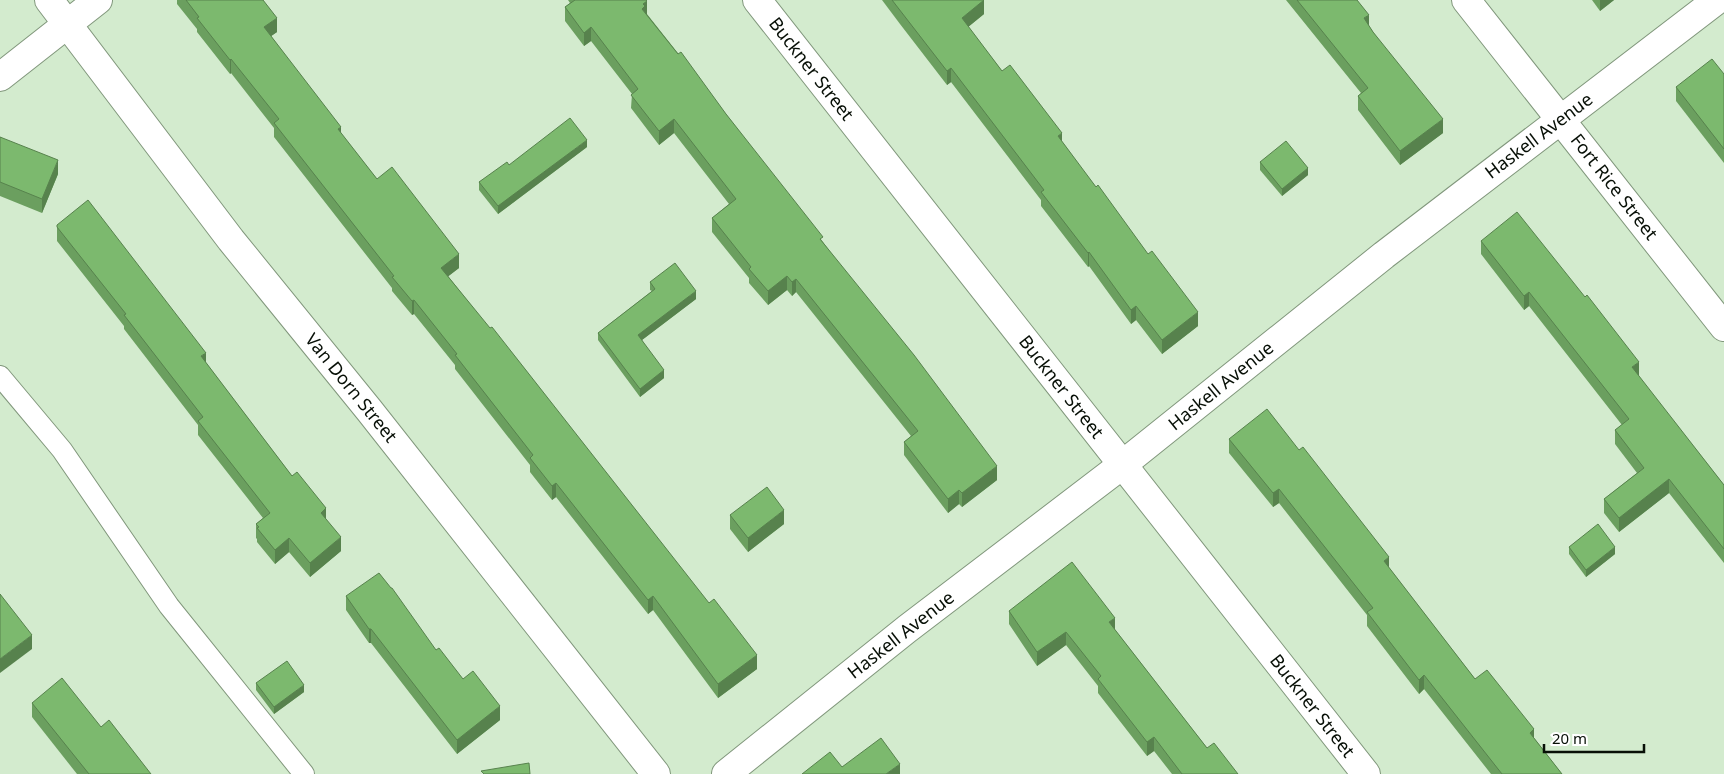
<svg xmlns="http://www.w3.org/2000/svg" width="1724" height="774" font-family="'Noto Sans',sans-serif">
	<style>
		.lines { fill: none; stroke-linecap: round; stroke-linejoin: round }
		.service-casing { stroke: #81977c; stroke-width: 22 }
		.minor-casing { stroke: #81977c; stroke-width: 30 }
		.service { stroke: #fff; stroke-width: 20 }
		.minor { stroke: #fff; stroke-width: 28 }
		.wall { fill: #6b9f5f }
		.shaded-wall { fill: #57824d }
		.building { fill: #7cb96e; stroke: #57824d }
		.labels { text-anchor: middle; stroke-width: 4.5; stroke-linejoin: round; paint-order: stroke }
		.street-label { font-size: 18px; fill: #070f06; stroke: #fff }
	</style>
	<rect width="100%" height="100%" fill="#d3ebce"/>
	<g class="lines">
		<defs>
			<polyline id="service" points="0,376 62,450 169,606 304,774"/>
			<g id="minor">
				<polyline points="49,0 231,240 369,410 656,774"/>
				<polyline points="757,0 1366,774"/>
				<polyline points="1466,0 1724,327"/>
				<polyline points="0,77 98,0"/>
				<polyline points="726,774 907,629 1122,465 1384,255 1717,0"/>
			</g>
		</defs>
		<use href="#service" class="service-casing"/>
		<use href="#minor" class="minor-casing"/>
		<use href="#service" class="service"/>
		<use href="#minor" class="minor"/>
	</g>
	<g class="wall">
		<polygon points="177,0 263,0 277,32 271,36 341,134 377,179 459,268 448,276 757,669 718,698 653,610 648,614 556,497 552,500 530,472 530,465 455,369 455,365 414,314 412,315 392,291 392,288 274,137 274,128 231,73 230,74 197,32 197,29 177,4"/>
		<polygon points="568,0 646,0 647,14 726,114 823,242 997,480 962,507 959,504 948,513 904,455 904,442 911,436 796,292 792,296 787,290 768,305 749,283 749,278 712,232 712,218 729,204 674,133 659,145 631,108 632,94 591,41 584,46 565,21 565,7 570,3"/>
		<polygon points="882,0 984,0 984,14 968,27 1002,71 1062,142 1198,326 1162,354 1136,320 1131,324 1089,266 1088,267 1041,206 1041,200 951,82 947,85 900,24"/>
		<polygon points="1286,0 1357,0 1369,26 1443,133 1400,165 1358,110 1358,96 1361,93"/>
		<polygon points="1592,0 1614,0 1600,11"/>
		<polygon points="1724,74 1724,163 1676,101 1676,87"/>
		<polygon points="0,137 58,174 42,213 0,196"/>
		<polygon points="587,147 498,214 479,190 479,182 509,165"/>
		<polygon points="1260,162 1308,175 1282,196 1260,170"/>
		<polygon points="57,225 206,363 292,476 326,519 341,551 310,577 289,552 275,564 257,542 257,539 256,538 256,524 263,518 198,435 198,425 124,329 124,326 57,241"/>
		<polygon points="1481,241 1639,375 1638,376 1724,485 1724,563 1669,493 1619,532 1604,513 1604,499 1637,473 1615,444 1615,430 1622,425 1529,306 1524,310 1481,254"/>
		<polygon points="650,282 696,299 642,340 664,378 640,397 598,340 598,333 652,291 650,290"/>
		<polygon points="1229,439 1389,568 1475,679 1534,738 1562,774 1491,774 1424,689 1419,694 1367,626 1367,615 1279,503 1273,507 1229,453"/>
		<polygon points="730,515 784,524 748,552 730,529"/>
		<polygon points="1569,547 1615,554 1586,577 1569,554"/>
		<polygon points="346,596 436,650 500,720 457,754 371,643 369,643 346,610"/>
		<polygon points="1009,611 1115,630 1207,748 1238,774 1172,774 1154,751 1147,756 1098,693 1098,686 1066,645 1037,666 1009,624"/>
		<polygon points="256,683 304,692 274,714 256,690"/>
		<polygon points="32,703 101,727 151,774 77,774 32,717"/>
	</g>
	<g class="shaded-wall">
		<polygon points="984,0 984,14 962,32 962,18"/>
		<polygon points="1600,0 1614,0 1600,11"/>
		<polygon points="647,1 647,15 642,9 643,4"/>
		<polygon points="1369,15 1369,29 1364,18"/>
		<polygon points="277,18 277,32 264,41 264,27"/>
		<polygon points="591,27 591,41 584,46 584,33"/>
		<polygon points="231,59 231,73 230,74 230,60"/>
		<polygon points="951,68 951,82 947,85 947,71"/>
		<polygon points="674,119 674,133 659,145 659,131"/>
		<polygon points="1443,119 1443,133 1400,165 1400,151"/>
		<polygon points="341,127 341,141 338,129"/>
		<polygon points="1062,133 1062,147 1058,136"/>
		<polygon points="587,140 587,147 498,214 498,206"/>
		<polygon points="58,160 58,174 42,213 42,199"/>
		<polygon points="1308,168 1308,175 1282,196 1282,189"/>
		<polygon points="1089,252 1089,266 1088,267 1088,253"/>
		<polygon points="459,254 459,268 441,282 441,268"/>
		<polygon points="787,276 787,290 768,305 768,291"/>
		<polygon points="796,279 796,292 792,296 792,282"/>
		<polygon points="696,291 696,299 638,343 638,335"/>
		<polygon points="1529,292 1529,306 1524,310 1524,296"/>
		<polygon points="414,300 414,314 412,315 412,301"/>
		<polygon points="1136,306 1136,320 1131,324 1131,310"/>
		<polygon points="1198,312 1198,326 1162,354 1162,340"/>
		<polygon points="206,353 206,366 201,356"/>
		<polygon points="1639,362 1639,375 1632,381 1632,367"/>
		<polygon points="664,370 664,378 640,397 640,389"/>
		<polygon points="997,466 997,480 962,507 962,493"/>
		<polygon points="1669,479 1669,493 1619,532 1619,518"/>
		<polygon points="556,483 556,497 552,500 552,486"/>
		<polygon points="1279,489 1279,503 1273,507 1273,493"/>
		<polygon points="959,490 959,504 948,513 948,499"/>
		<polygon points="326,508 326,522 321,513"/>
		<polygon points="784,510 784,524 748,552 748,538"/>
		<polygon points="341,537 341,551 310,577 310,563"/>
		<polygon points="289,538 289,552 275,564 275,550"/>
		<polygon points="1615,547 1615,554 1586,577 1586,570"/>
		<polygon points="1389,557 1389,571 1384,561"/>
		<polygon points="653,596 653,610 648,614 648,600"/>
		<polygon points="1115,618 1115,631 1109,622"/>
		<rect x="369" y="629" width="2" height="14"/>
		<polygon points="1066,632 1066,645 1037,666 1037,652"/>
		<polygon points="32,635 32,649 0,673 0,659"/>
		<polygon points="757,655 757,669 718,698 718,684"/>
		<polygon points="1424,675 1424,689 1419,694 1419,680"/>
		<polygon points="304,685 304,692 274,714 274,707"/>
		<polygon points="500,706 500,720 457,754 457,740"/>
		<polygon points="1534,729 1534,743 1530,733"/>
		<polygon points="1154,737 1154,751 1147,756 1147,742"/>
		<polygon points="900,764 900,774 886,774"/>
	</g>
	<g class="building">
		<polygon points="186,0 263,0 277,18 264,27 341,127 338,129 377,179 392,167 459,254 441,268 490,328 492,327 709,603 714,599 757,655 718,684 653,596 648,600 556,483 552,486 530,458 533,455 455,355 457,354 414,300 412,301 392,277 394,276 274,123 279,119 231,59 230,60 197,18 199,17"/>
		<polygon points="575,0 646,0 647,1 643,4 645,6 642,9 678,54 681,52 726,114 823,237 820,239 914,355 997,466 962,493 959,490 948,499 904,442 918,431 796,279 792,282 787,276 768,291 749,269 751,267 712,218 736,199 674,119 659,131 631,95 638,89 591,27 584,33 565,7"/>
		<polygon points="892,0 984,0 962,18 1002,71 1010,65 1062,133 1058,136 1096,187 1098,185 1148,254 1152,251 1198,312 1162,340 1136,306 1131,310 1089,252 1088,253 1041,192 1044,190 951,68 947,71"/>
		<polygon points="1297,0 1357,0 1369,15 1364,18 1373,32 1443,119 1400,151 1358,96 1368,88"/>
		<polygon points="1712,59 1724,74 1724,149 1676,87"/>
		<polygon points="570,118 587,140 498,206 479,182 507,162 509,165"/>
		<polygon points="0,137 58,160 42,199 0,182"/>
		<polygon points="1286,141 1308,168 1282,189 1260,162"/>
		<polygon points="88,200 206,353 201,356 292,476 297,472 326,508 321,513 341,537 310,563 289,538 275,550 257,528 259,527 256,524 270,513 198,421 203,417 124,315 126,314 57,227 57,225"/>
		<polygon points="1517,212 1585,297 1587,295 1639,362 1632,367 1724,485 1724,549 1669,479 1619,518 1604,499 1644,468 1615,430 1629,419 1529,292 1524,296 1481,241"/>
		<polygon points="675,263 696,291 638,335 664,370 640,389 598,333 655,289 650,282"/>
		<polygon points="1267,409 1299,450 1303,447 1389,557 1384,561 1475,679 1487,670 1534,729 1530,733 1562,774 1502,774 1424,675 1419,680 1367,612 1373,608 1279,489 1273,493 1229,439"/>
		<polygon points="767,487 784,510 748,538 730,515"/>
		<polygon points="1598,524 1615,547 1586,570 1569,547"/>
		<polygon points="1072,562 1115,618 1109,622 1207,748 1214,743 1238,774 1182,774 1154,737 1147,742 1098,679 1101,676 1066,632 1037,652 1009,611"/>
		<polygon points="379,573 391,588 392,588 436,650 439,648 463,679 473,671 500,706 457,740 371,629 369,629 346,596"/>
		<polygon points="0,594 32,635 0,659"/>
		<polygon points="287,661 304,685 274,707 256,683"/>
		<polygon points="62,678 101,727 109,720 151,774 89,774 32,703"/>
		<polygon points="881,738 900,764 886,774 802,774 830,752 842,767"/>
		<polygon points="529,763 530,774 484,774 481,771"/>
	</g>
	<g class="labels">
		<g class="street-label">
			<text transform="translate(811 69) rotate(52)" y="6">Buckner Street</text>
			<text transform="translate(1539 136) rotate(-37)" y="6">Haskell Avenue</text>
			<text transform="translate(1614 187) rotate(52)" y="6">Fort Rice Street</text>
			<text transform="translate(1221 386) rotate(-39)" y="6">Haskell Avenue</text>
			<text transform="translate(1061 387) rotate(52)" y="6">Buckner Street</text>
			<text transform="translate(351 388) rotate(51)" y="6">Van Dorn Street</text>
			<text transform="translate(901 635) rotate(-38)" y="6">Haskell Avenue</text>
			<text transform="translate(1312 706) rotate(52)" y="6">Buckner Street</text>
		</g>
	</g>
	<path d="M1544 744v8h100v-8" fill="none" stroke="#070f06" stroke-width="2.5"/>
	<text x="1552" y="744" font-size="15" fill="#070f06" stroke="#ffffff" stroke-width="4" paint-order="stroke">20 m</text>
</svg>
